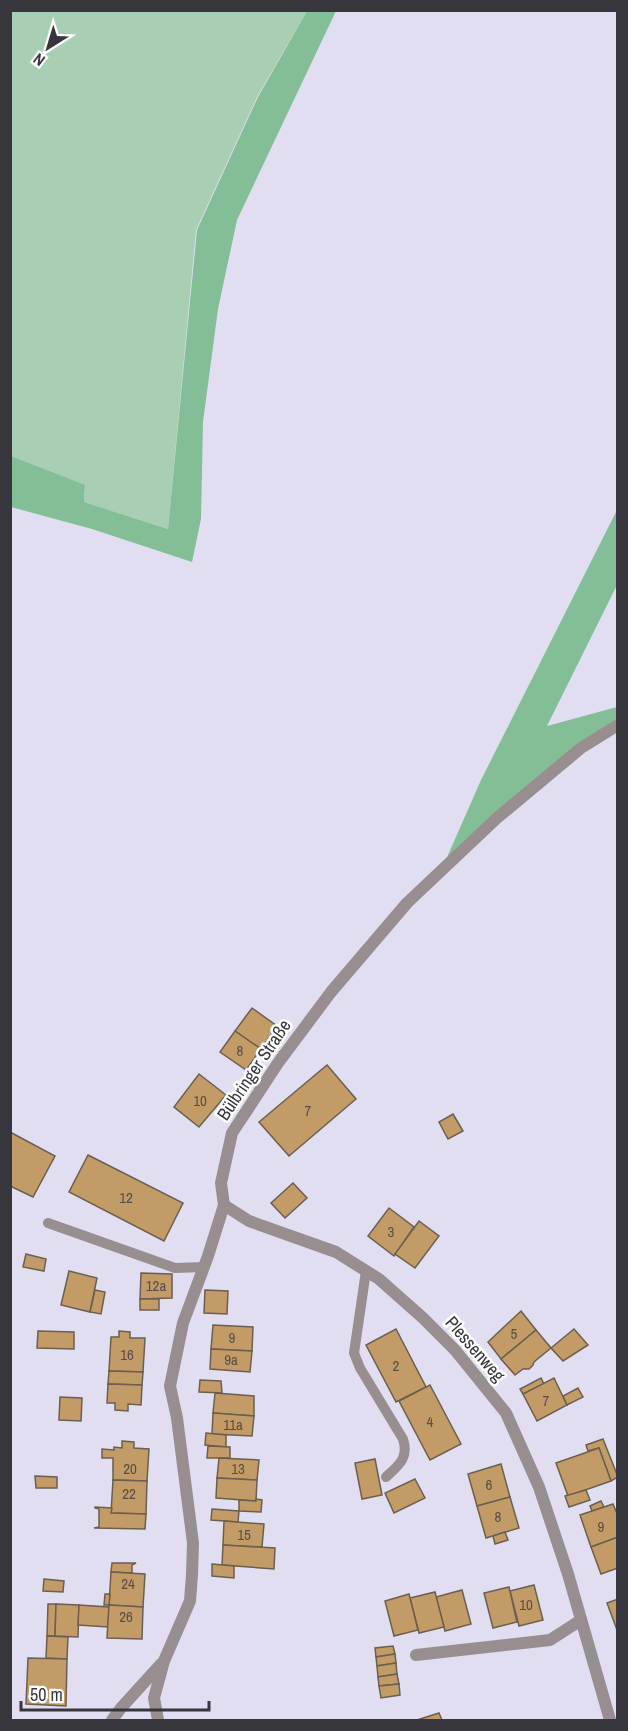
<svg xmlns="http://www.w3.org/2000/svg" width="628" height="1731" font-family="'Archivo Narrow',sans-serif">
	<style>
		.green { fill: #a8cfb4 }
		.forest { fill: #84be96 }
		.building { fill: #c39b67; stroke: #6b5f50; stroke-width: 1.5 }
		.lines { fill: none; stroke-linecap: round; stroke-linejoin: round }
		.service { stroke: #988e8f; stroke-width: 10 }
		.minor { stroke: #988e8f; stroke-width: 12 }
		.labels { text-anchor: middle; stroke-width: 5; stroke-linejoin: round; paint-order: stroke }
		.number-label { font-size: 15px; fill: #5a4f48 }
		.street-label { font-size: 18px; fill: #37363d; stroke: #fff }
	</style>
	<rect width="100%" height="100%" fill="#e1def2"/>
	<polygon class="green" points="10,11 307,11 257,97 196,230 168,529 84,502 85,486 11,456"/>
	<g class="forest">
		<polygon points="307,11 336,11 237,220 218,309 203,422 201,519 192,562 92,529 11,507 11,456 85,485 84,502 168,529 197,230 258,97"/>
		<polygon points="617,510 617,585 547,726 617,707 617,725 441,871 481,780"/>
	</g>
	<g class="building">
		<polygon points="252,1008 277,1026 261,1049 235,1031"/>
		<polygon points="235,1031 261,1049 246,1070 220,1052"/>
		<polygon points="327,1065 356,1099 289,1156 259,1122"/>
		<polygon points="199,1074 226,1095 199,1127 174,1107"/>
		<polygon points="453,1114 463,1131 448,1139 439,1122"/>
		<polygon points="10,1132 55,1156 33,1197 10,1186"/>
		<polygon points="88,1155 183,1203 164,1241 69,1192"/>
		<polygon points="293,1183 307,1198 285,1218 271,1203"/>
		<polygon points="389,1208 414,1227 394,1256 368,1236"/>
		<polygon points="419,1221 439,1236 415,1268 395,1254"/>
		<polygon points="26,1254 46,1259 44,1271 23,1267"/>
		<polygon points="69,1271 97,1278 90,1312 61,1305"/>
		<polygon points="141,1273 172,1274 172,1298 140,1299"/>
		<polygon points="95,1290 105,1292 101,1314 90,1312"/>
		<polygon points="205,1290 228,1291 227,1314 204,1313"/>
		<rect x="140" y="1299" width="19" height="11"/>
		<polygon points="521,1311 536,1330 501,1359 488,1342"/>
		<polygon points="213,1325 253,1327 252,1351 211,1349"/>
		<polygon points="396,1329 426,1387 396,1402 366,1345"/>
		<polygon points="574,1329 588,1345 563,1361 551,1348"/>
		<polygon points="536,1330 551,1348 534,1362 533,1365 529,1369 523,1369 515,1375 501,1359"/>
		<polygon points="38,1331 74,1332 74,1349 37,1348"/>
		<polygon points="119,1331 130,1332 130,1338 145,1338 143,1372 109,1371 111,1337 119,1337"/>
		<polygon points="211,1349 252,1351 250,1372 210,1369"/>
		<polygon points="109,1371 143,1372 142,1385 108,1384"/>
		<polygon points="541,1378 544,1384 523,1394 520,1389"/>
		<polygon points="554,1378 567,1405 537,1421 523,1394"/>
		<polygon points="200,1380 221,1381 222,1393 199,1392"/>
		<polygon points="108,1384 142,1385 141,1405 128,1404 128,1411 115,1410 115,1403 107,1403"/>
		<polygon points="430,1385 461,1444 430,1460 399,1401"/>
		<polygon points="578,1388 583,1397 567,1405 563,1396"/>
		<polygon points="215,1393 254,1396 254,1416 213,1413"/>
		<polygon points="60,1397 82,1398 81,1421 59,1420"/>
		<polygon points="213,1413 254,1416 252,1436 212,1434"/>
		<polygon points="206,1433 226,1435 226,1447 205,1445"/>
		<polygon points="603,1439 618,1477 611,1481 599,1448 588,1451 586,1445"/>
		<polygon points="122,1441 134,1442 134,1448 149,1449 147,1481 113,1480 113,1458 102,1458 102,1449 114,1450 114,1447 122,1448"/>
		<polygon points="208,1446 230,1447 230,1458 207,1458"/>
		<polygon points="599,1448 611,1481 568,1496 556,1463"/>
		<polygon points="219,1458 259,1460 257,1480 217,1478"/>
		<polygon points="375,1459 382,1495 362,1499 355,1463"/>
		<polygon points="501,1464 510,1497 477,1506 468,1474"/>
		<polygon points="35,1476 57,1477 57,1488 36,1488"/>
		<polygon points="217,1478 257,1480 256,1501 216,1498"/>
		<polygon points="415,1479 425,1498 394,1513 385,1493"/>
		<polygon points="113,1480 147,1481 146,1514 111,1513"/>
		<polygon points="586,1490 590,1500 569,1507 565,1496"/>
		<polygon points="510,1497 519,1528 486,1538 477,1506"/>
		<polygon points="256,1499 262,1500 261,1512 239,1511 239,1500 256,1501"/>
		<polygon points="601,1501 604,1507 592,1511 590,1506"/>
		<polygon points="613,1504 618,1516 618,1537 591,1547 580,1515"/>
		<polygon points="95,1507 112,1508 111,1513 146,1514 145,1529 94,1528 99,1527 99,1509 95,1508"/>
		<polygon points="212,1509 239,1511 238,1522 211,1520"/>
		<polygon points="224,1521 264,1524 262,1547 223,1545"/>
		<polygon points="505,1532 508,1540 495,1544 493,1536"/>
		<polygon points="618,1537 618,1568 601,1574 591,1547"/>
		<polygon points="223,1545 275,1548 274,1569 222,1565"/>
		<polygon points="112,1563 136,1563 132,1565 132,1573 111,1572"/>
		<polygon points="212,1564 234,1566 234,1578 212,1576"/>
		<polygon points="111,1572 145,1574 143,1607 109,1605"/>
		<polygon points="44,1579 64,1581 63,1592 43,1591"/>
		<polygon points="534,1585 543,1620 519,1626 510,1591"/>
		<polygon points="509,1587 517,1622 493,1628 484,1593"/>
		<polygon points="462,1590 471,1624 445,1631 436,1597"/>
		<polygon points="435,1592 444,1627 419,1633 410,1598"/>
		<polygon points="105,1594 110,1594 109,1605 104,1605"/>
		<polygon points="409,1594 418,1630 394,1636 385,1601"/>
		<polygon points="618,1599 618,1629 617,1630 607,1603"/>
		<polygon points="48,1604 56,1604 55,1636 47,1636"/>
		<polygon points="56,1604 79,1605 78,1637 55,1636"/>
		<polygon points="79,1605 109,1607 108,1627 78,1625"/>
		<polygon points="109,1605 143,1607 142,1639 107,1638"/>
		<polygon points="47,1636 68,1637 67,1659 46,1658"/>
		<polygon points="393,1646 395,1654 376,1657 375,1648"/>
		<polygon points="395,1654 396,1663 377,1666 376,1657"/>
		<polygon points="28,1658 67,1659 66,1706 26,1704"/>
		<polygon points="396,1663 397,1674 378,1677 377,1666"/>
		<polygon points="397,1674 399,1684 379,1686 378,1677"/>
		<polygon points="399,1684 400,1695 381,1698 379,1686"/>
		<polygon points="439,1713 442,1720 417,1720"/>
	</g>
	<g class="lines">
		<g class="service">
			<polyline points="48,1223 175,1268 204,1267"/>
			<path d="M366,1271l-12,82 6,15 43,71c6,19 -4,26 -17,38"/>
		</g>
		<g class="minor">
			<polyline points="224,1205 249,1221 336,1252 379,1279 423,1318 455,1350 506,1413 539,1487 568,1574 610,1720"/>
			<polyline points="416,1655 550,1640 581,1620"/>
			<polyline points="112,1720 121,1708 161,1664"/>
			<polyline points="158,1720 154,1698 164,1661 190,1601 192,1575 193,1543 177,1418 170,1386 183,1323 208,1256 224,1205 221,1183 232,1133 278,1063 331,992 407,903 497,818 581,748 618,725"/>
		</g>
	</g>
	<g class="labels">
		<g class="number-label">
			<text x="240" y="1056">8</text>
			<text x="200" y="1106">10</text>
			<text x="308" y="1116">7</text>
			<text x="126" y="1203">12</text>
			<text x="391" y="1237">3</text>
			<text x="156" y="1291">12a</text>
			<text x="514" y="1339">5</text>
			<text x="232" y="1343">9</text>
			<text x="127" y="1360">16</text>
			<text x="231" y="1365">9a</text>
			<text x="396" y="1371">2</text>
			<text x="546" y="1406">7</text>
			<text x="430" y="1427">4</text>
			<text x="233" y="1430">11a</text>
			<text x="130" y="1474">20</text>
			<text x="238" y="1474">13</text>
			<text x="489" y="1490">6</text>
			<text x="129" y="1499">22</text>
			<text x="498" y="1522">8</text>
			<text x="601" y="1532">9</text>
			<text x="244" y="1540">15</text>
			<text x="128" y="1589">24</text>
			<text x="526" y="1610">10</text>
			<text x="126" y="1622">26</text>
		</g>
		<g class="street-label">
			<text transform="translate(254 1070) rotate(-56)" y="6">Bülbringer Straße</text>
			<text transform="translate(475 1349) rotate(49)" y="6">Plessenweg</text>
		</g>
	</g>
	<rect width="628" height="1731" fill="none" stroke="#37363d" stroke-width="24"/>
	<g transform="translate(48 48) rotate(217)" stroke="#ffffff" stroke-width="4.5" paint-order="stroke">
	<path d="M0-4.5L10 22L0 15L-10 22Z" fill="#37363d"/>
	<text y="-9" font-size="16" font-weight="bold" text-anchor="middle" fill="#37363d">N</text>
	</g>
	<path d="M21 1701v9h188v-9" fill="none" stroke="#37363d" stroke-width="3"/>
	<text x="30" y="1701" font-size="18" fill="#37363d" stroke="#ffffff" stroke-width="4.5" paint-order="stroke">50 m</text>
</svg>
